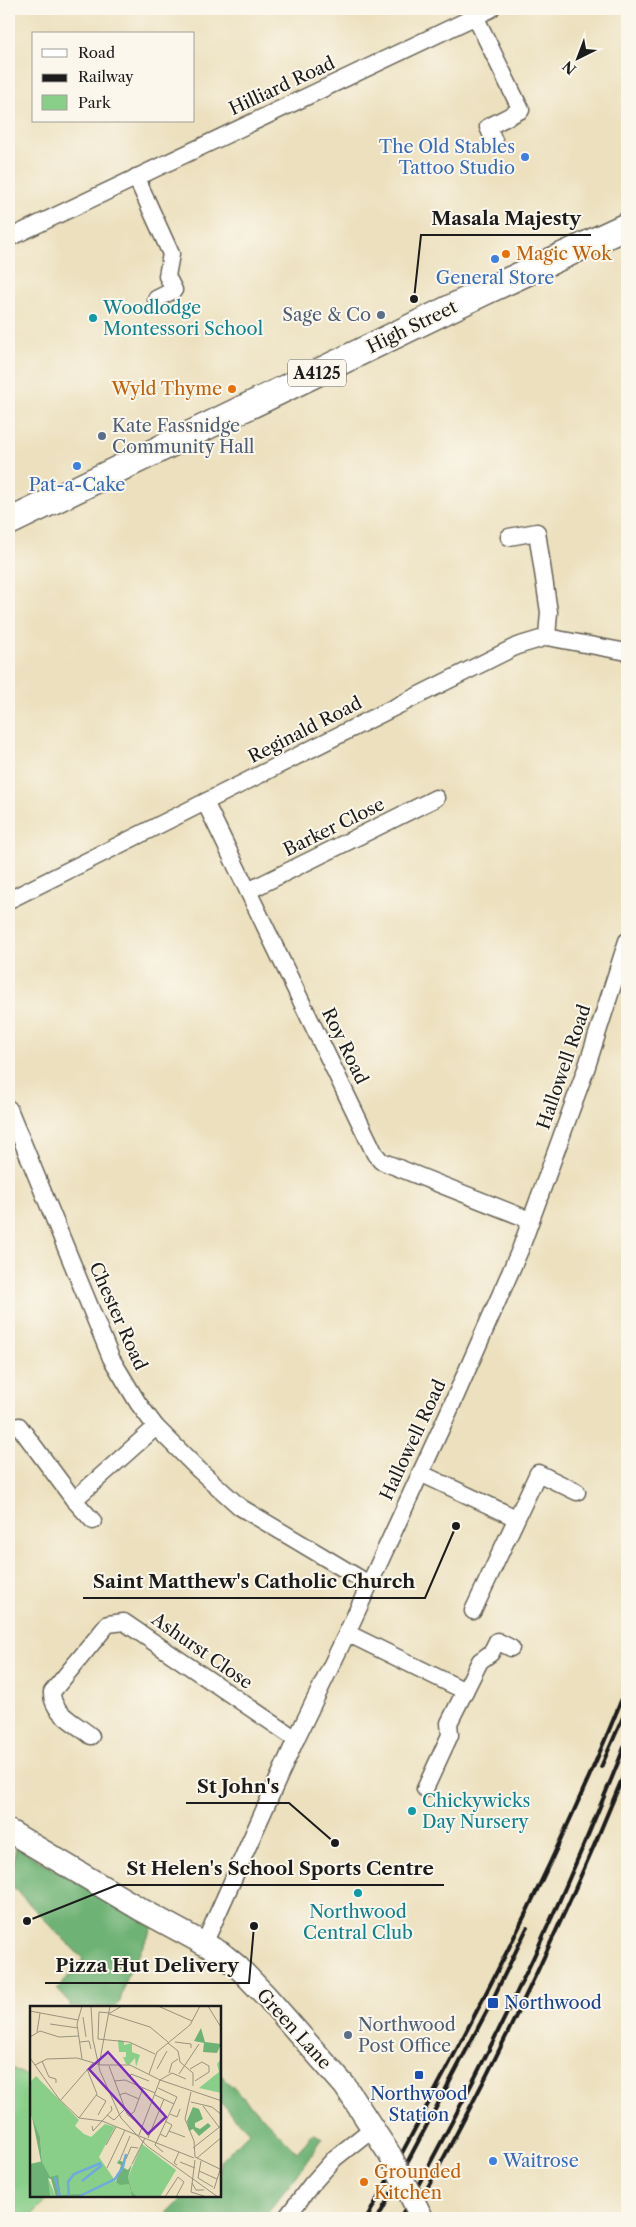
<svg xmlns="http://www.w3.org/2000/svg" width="636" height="2227" font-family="'Libre Caslon Text',serif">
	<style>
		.green { fill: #89cf89; stroke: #527652 }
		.forest { fill: #6eb275; stroke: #456748 }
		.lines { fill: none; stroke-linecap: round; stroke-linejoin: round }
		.street-casing { stroke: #656155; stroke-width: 19 }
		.secondary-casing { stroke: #656155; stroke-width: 25 }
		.primary-casing { stroke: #656155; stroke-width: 29 }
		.street { stroke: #fff; stroke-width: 16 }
		.secondary { stroke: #fff; stroke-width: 22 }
		.primary { stroke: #fff; stroke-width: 26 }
		.rail { stroke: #1c1c1c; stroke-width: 4 }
		.secondary-bridge-casing { stroke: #656155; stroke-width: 25; stroke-linecap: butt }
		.secondary-bridge { stroke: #fff; stroke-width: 22 }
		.shop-dot { fill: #3f7fe0; stroke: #fbf7ec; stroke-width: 2 }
		.food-dot { fill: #e8710a; stroke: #fbf7ec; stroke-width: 2 }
		.service-dot { fill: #5c6f8a; stroke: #fbf7ec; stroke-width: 2 }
		.culture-dot { fill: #0f9aa8; stroke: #fbf7ec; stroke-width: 2 }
		.transit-dot { fill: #1a4fb4; stroke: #fbf7ec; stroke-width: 2 }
		.labels { text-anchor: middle; stroke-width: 4; stroke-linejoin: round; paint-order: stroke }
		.shield { fill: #fbf7ec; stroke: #5f5e5a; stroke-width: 1 }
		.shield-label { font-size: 16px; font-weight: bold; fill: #1c1c1c }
		.street-label { font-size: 18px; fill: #1c1c1c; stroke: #fbf7ec }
		.shop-label { font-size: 18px; fill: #366cbe; stroke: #fbf7ec }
		.food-label { font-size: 18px; fill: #c56008; stroke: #fbf7ec; text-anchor: start }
		.culture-label { font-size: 18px; fill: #0d838f; stroke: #fbf7ec; text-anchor: start }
		.service-label { font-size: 18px; fill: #4e5e75; stroke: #fbf7ec; text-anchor: start }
		.transit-label { font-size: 18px; fill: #164399; stroke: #fbf7ec; text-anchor: start }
		.inset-river { fill: none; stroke: #6ea9df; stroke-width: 2.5 }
		.inset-road { fill: none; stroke: #99927d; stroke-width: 1 }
		.view { fill: #7b2cbf; fill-opacity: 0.15; stroke: #7b2cbf; stroke-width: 2.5 }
		.inset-edge { fill: none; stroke: #1c1c1c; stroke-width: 2.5 }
		.leader { fill: none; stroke: #1c1c1c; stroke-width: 2 }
		.callout-dot { fill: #1c1c1c; stroke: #fbf7ec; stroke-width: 2 }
		.callout-label { font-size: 19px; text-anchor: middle; font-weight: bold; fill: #1c1c1c; stroke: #fbf7ec; stroke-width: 4; stroke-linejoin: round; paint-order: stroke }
	</style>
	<rect width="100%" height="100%" fill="#fbf7ec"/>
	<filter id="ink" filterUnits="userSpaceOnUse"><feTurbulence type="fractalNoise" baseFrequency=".02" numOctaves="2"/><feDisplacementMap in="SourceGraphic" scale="10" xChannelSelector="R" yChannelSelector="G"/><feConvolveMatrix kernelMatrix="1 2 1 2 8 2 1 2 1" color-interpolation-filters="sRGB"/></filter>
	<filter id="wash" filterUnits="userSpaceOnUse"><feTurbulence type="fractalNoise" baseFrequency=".0096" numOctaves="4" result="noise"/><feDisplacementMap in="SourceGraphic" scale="20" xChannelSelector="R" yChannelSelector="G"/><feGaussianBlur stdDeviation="1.12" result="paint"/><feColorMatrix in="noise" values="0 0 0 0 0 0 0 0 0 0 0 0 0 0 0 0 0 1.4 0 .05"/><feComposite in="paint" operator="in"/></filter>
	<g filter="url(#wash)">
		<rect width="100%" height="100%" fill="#ece0be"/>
		<polygon class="green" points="9,2067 31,2078 31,2196 50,2196 29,2218 9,2218"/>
		<g class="forest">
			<polygon points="16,1847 153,1927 126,1978 120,2002 115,2007 70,2007 70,2003 57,1989 83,1959 9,1883"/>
			<polygon points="220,2074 297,2152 314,2133 322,2139 298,2174 263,2218 172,2218 167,2213 184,2196 220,2196 220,2161 249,2132 220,2102"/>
		</g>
	</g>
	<g filter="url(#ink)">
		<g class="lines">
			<defs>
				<g id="street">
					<polyline points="475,16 521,110 488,127 495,143"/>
					<polyline points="136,177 171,254 167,276 174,290 156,299"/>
					<polyline points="9,238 491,9"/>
					<polyline points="509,537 537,532 549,612 547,637"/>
					<polyline points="205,802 375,1154 381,1161 530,1220"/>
					<polyline points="248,891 436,798"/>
					<polyline points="9,900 517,646 547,637 627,652"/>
					<polyline points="9,1109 111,1358 138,1403 156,1427 199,1470 240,1507 369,1584"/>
					<polyline points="19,1426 74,1500 93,1521"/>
					<polyline points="420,1473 516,1518"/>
					<polyline points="74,1500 156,1427"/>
					<polyline points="473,1611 538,1473 577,1492"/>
					<polyline points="347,1633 465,1691"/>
					<path d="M91,1736c-14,-12 -40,-23 -39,-44l56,-68 16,-2 172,117"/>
					<polyline points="425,1789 450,1735 449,1723 480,1661 491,1653 497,1641 511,1648"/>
					<polyline points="204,1944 296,1739 347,1633 450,1409 520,1250 586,1069 627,941"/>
					<polyline points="286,2218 311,2185 335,2158 373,2128"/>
				</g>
				<polyline id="secondary" points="9,1831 140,1909 221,1953 237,1966 266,1996 345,2086 390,2155"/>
				<polyline id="primary" points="9,522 484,292 627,226"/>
			</defs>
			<use href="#street" class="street-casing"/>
			<use href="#secondary" class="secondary-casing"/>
			<use href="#primary" class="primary-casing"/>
			<use href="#street" class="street"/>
			<use href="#secondary" class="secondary"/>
			<use href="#primary" class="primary"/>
			<g class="rail">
				<polyline points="601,1767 627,1708"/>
				<path d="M367,2218c94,-174 187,-348 260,-532"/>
				<polyline points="378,2218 490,2005 527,1928"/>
				<path d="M400,2218c86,-154 162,-313 227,-478"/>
				<path d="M411,2218c81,-146 153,-296 216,-451"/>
			</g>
			<defs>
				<polyline id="secondary-bridge" points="390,2155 422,2218"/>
			</defs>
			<use href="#secondary-bridge" class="secondary-bridge-casing"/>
			<use href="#secondary-bridge" class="secondary-bridge"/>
		</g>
	</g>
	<g class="shop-dot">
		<circle cx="525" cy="157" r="5"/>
		<circle cx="495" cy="259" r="5"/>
		<circle cx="77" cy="466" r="5"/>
		<circle cx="493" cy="2161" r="5"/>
	</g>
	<g class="food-dot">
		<circle cx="506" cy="254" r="5"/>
		<circle cx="232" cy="389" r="5"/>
		<circle cx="364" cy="2182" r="5"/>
	</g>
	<g class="service-dot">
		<circle cx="381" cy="315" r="5"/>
		<circle cx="102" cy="436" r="5"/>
		<circle cx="348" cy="2035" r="5"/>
	</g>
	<g class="culture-dot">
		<circle cx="93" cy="318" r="5"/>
		<circle cx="412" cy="1811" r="5"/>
		<circle cx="358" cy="1893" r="5"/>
	</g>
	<g class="transit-dot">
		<rect x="487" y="1997" width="12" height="12" rx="2.5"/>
		<rect x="414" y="2070" width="10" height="10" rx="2.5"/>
	</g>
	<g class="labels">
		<rect class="shield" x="288" y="359.5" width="58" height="27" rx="4"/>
		<g class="shield-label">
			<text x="317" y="379">A4125</text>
		</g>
		<g class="street-label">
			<text transform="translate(282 86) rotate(-25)" y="6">Hilliard Road</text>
			<text transform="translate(412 327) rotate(-26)" y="6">High Street</text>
			<text transform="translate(305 730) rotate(-27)" y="6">Reginald Road</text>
			<text transform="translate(334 827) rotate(-26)" y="6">Barker Close</text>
			<text transform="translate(345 1046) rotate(64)" y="6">Roy Road</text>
			<text transform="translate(564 1067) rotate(-71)" y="6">Hallowell Road</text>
			<text transform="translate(118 1316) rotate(66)" y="6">Chester Road</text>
			<text transform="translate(413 1440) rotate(-65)" y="6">Hallowell Road</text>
			<text transform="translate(202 1651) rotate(35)" y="6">Ashurst Close</text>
			<text transform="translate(294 2029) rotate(48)" y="6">Green Lane</text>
		</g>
		<g class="shop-label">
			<text x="515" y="153" text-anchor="end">The Old Stables<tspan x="515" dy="21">Tattoo Studio</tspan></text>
			<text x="495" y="284">General Store</text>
			<text x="77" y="491">Pat-a-Cake</text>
			<text x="503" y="2167" text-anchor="start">Waitrose</text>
		</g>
		<g class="food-label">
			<text x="516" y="260">Magic Wok</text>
			<text x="222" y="395" text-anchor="end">Wyld Thyme</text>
			<text x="374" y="2178">Grounded<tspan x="374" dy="21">Kitchen</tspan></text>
		</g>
		<g class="culture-label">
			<text x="103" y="314">Woodlodge<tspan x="103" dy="21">Montessori School</tspan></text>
			<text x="422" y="1807">Chickywicks<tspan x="422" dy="21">Day Nursery</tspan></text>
			<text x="358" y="1918" text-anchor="middle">Northwood<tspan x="358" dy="21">Central Club</tspan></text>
		</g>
		<g class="service-label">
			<text x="371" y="321" text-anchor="end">Sage &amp; Co</text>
			<text x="112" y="432">Kate Fassnidge<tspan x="112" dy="21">Community Hall</tspan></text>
			<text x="358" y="2031">Northwood<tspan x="358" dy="21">Post Office</tspan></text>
		</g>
		<g class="transit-label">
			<text x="504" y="2009">Northwood</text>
			<text x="419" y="2100" text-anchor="middle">Northwood<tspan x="419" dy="21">Station</tspan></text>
		</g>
	</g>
	<g transform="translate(30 2006)">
		<rect width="191" height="191" fill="#ece0be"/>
		<path d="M88,34l6,1v4l8,-2v9l8,3 -4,12 -1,-9 -6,7 -3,-1 -3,-7h3v-5h-7zM191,53v34l-22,-5 20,-16 -2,-8zM6,70l43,44 -4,6 9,8 7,3 14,-13 10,3 -16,30 17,25 13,2 3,13 -71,-2 -2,-14 -11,-3 8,19h-26v-33l12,-3 -2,-24 -10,-24v-31zM112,138l34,26 -16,27h-22l-6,-5 -4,-15z" fill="#89cf89"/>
		<path d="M171,22l4,14 16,2 -4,9 -14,-1 1,-9 -10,-2zM163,101l6,2 4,10 -8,4v4l5,2 8,-6 3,3 -12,10 -6,-7 -4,2 -2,-10zM2,111l8,20 2,25 8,15 8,-2 3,20 22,-1 -2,3h-25l-5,-18 -3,-1 2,19h-20v-33l11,-2zM94,152v10l4,2 4,-6 -4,13 4,15 6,5h-6l-3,-13 -9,1 -4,-3 5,-17 -4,-2 2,-3 4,2z" fill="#6eb275"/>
		<path class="inset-river" d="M25,171l5,20M52,175l20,-16M39,191l-1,-15 6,-8 27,-11M48,191l37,-18 8,-12 3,-13"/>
		<path class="inset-road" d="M52,0l-5,18 5,35M61,0l2,34 7,31 21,47 26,28 71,51M92,0l-12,7 -11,-1 -1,27 31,3 26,12M128,0l34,15M178,0l14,23M0,5l48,9M79,8l41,13 18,15M53,11l3,20M20,18l28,4M7,26l3,-19M0,31l10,-6 19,6 20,-1M50,36l9,-1 2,8M145,36l16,2v4M138,37l10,8 2,11 13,11v13M0,52l29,41 20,19 23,3 92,37M12,55l7,16 7,2v4M5,59l12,-6 30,-1 24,7h29l30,15 -21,55M69,59l11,-59M79,60l18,48 15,13M127,63l10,-18M160,63l12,-7 7,4v6l-14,9M139,67l3,-10 6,-4M119,68l8,-22 33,-27 10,-19M149,68l20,-30M100,71l1,-3 18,7M156,73l-14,-6 -12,7 62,21M84,75l11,-1 30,13M128,82l19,9 -22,48 8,7M161,86l-6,27 9,22 1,16M66,89l10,6 -8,14M89,89l6,-2 14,6M125,89l19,9M30,95l33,-38M161,96l21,5 10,8M173,100l16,21M140,108l7,3 3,-8M77,109l7,5 11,-11M98,110l6,-4 9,-24M49,112l18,-24 -10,-25M62,120l1,5 19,-21 -1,-4M139,125l16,6M130,128l6,3 6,-12 -7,-4M118,132l16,-39M76,139l10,-18M163,142l29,-23M165,151l27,13M167,152l25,-21M96,153l5,-12 7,1M90,154l10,-24M171,155l-3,17 15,9M150,156l15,6M102,158l13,-26M147,159l-3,-2 5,-11M77,162l18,-38M169,165l18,8M162,177l4,7h8M184,183l6,-19M161,186l16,5M161,186l4,-32M135,191l13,-20 6,5 -8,15"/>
		<path class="view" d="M78,46l58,65 -18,17 -59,-65z"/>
		<rect width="191" height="191" class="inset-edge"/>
	</g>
	<path class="leader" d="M414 299L421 235H591M456 1526L425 1598H83M335 1843L289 1803H186M27 1921L117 1885H444M254 1926L249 1983H45"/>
	<g class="callout-dot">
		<circle cx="414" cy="299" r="5"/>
		<circle cx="456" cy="1526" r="5"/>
		<circle cx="335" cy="1843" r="5"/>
		<circle cx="27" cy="1921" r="5"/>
		<circle cx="254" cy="1926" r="5"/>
	</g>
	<g class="callout-label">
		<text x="506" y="225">Masala Majesty</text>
		<text x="254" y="1588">Saint Matthew's Catholic Church</text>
		<text x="238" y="1793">St John's</text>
		<text x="280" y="1875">St Helen's School Sports Centre</text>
		<text x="147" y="1972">Pizza Hut Delivery</text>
	</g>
	<rect width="636" height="2227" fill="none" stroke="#fbf7ec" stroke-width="30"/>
	<rect x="32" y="32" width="162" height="90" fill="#fbf7ec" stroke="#a29f99"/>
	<rect x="42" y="49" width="25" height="8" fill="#ffffff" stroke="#a29f99"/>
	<text x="78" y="58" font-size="15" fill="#1c1c1c">Road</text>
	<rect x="42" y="74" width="25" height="8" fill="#1c1c1c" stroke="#a29f99"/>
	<text x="78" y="82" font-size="15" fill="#1c1c1c">Railway</text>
	<rect x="42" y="95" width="25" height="15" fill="#89cf89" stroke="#a29f99"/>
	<text x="78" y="108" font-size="15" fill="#1c1c1c">Park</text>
	<g transform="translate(578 58) rotate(222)" stroke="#fbf7ec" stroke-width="4" paint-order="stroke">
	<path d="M0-4L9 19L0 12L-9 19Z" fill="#1c1c1c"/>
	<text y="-8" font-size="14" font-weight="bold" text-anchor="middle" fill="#1c1c1c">N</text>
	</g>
</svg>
